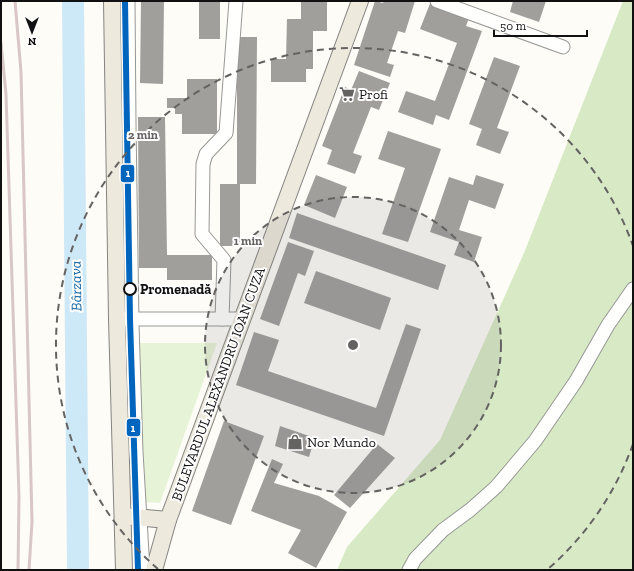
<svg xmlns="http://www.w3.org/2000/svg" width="634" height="571" font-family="'Zilla Slab',serif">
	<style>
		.green { fill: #e7f3d7 }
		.forest { fill: #d8eac5 }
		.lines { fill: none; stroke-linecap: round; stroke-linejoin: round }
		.river { stroke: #cde8f7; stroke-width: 22 }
		.building { fill: #a19f9c }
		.minor-casing { stroke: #979795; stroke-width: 15 }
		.major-casing { stroke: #858482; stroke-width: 18 }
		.minor { stroke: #fffffe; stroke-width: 13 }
		.major { stroke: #ede9dc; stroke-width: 16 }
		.rail { stroke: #d9c6c7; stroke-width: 3 }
		.tram-1-casing { stroke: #fff; stroke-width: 9 }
		.tram-1 { stroke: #0065bd; stroke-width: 6 }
		.ring { fill: none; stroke: #646362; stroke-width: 2; stroke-dasharray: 7 5 }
		.stop-dot { fill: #fff; stroke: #111; stroke-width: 2 }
		.labels { text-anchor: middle; stroke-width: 4; stroke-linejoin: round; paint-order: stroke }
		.poi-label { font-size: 14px; fill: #111; stroke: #fff; text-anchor: start }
		.stop-label { font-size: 14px; font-weight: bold; fill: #111; stroke: #fff; text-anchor: start }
		.street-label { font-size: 14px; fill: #111; stroke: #fff }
		.water-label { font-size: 15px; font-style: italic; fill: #1768a6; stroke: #fff }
		.centre { fill: #646362; stroke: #fff; stroke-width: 2 }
		.ring-label { font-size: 12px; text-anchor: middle; font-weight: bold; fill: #646362; stroke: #fff; stroke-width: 4; stroke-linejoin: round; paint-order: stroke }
		.line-badge { stroke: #fff; stroke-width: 1.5 }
		.badge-label { font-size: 11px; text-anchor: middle; font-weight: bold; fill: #fff }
	</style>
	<rect width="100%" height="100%" fill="#fdfcf7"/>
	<polygon class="green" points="135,343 217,343 160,503 143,502"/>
	<polygon class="forest" points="623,1 633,1 633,570 337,570 347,547 440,440 524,253"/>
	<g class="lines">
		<polyline class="river" points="73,1 78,570"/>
	</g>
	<g class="building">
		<polygon points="141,1 164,1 163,84 140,83"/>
		<rect x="199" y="1" width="21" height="38"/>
		<polygon points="301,1 327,1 327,31 313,31 313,69 306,69 306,82 271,82 271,59 286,59 287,19 301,19"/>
		<polygon points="375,1 383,3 384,1 415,1 405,33 398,31 387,63 394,65 390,77 354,65"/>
		<polygon points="431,1 470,15 466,26 482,31 449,120 436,115 433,125 398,112 406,91 435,101 457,43 420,29"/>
		<polygon points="513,1 546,1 539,22 510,12"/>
		<polygon points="237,37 257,37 256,184 240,184 240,246 220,246 220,184 237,184"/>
		<polygon points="494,57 520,66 497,128 509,132 500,154 476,145 482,129 469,124"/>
		<polygon points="359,71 390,83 379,110 371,107 353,153 362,156 355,174 327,164 332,150 322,146 345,87 351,90"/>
		<polygon points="187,79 217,79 217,134 182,134 182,114 175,114 175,108 167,108 167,98 187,98"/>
		<polygon points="138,117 165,117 167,255 212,255 212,280 167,280 167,268 139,268"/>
		<polygon points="388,131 441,149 408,242 382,234 405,168 378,159"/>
		<polygon points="316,175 347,187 335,218 304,205"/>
		<polygon points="476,175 504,184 495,209 469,200 459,230 482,237 474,262 454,255 459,242 430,232 449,177 473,185"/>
		<polygon points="297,213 446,265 438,290 289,238"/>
		<polygon points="288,242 314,251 305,276 298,273 279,326 260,319"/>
		<polygon points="316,271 391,298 380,330 304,303"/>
		<polygon points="406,324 421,329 384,436 236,385 254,332 279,340 268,371 376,408"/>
		<polygon points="224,421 264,436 231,525 192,511"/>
		<polygon points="280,426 315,438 309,457 275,446"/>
		<polygon points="377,444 395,458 350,508 334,495"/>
		<polygon points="272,459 283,464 274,483 319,496 347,512 316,568 288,553 301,530 251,511"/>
	</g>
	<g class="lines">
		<defs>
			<g id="minor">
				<polyline points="128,1 129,124 132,324 136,452 143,570"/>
				<polyline points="437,1 563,47"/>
				<polyline points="123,319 241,319"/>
				<polyline points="222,319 224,260 202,234 203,164 206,154 226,133 236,1"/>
				<polyline points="409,570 415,559 443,530 470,510 496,487 535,441 576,381 608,325 633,289"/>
			</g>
			<g id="major">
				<polyline points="112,1 117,319 124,570"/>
				<polyline points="123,516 168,520"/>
				<polyline points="154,570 168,520 360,1"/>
			</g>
		</defs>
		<use href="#minor" class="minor-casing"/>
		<use href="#major" class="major-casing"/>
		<use href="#minor" class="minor"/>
		<use href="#major" class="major"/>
		<g class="rail">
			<polyline points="15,1 21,72 32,522 29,570"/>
			<polyline points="1,43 6,94 19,496 18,570"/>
		</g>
		<defs>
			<polyline id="tram-1" points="125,1 130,319 138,570"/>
		</defs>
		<use href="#tram-1" class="tram-1-casing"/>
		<use href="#tram-1" class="tram-1"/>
	</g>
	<circle cx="353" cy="345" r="148" fill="#646362" fill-opacity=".12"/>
	<g class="ring">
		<circle cx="353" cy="345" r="148"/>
		<path d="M633 444A297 297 0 0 1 548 569M158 569A297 297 0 1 1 633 246"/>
	</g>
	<defs>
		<symbol id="supermarket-bare" viewBox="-9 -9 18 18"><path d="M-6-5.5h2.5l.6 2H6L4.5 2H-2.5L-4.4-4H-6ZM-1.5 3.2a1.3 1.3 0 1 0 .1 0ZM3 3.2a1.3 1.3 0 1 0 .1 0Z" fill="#646362" stroke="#fff" stroke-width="2.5" paint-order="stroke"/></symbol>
		<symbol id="shop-bare" viewBox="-9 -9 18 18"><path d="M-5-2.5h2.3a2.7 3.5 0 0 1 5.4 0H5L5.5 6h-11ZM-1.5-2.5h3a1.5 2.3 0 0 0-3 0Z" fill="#646362" stroke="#fff" stroke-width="2.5" paint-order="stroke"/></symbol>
	</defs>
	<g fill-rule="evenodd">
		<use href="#supermarket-bare" x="336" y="83" width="22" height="22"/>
		<use href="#shop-bare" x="284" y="431" width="22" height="22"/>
	</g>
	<circle class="stop-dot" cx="130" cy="289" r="6"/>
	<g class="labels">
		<g class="poi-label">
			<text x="359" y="99">Profi</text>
			<text x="307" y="447">Nor Mundo</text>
		</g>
		<g class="stop-label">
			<text x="140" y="294">Promenadă</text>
		</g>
		<g class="street-label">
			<text transform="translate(218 384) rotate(-70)" y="5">BULEVARDUL ALEXANDRU IOAN CUZA</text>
		</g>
		<g class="water-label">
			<text transform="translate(76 286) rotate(-91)" y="5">Bârzava</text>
		</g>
	</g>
	<circle cx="353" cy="345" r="6" class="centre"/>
	<g class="ring-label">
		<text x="143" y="139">2 min</text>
		<text x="248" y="245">1 min</text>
	</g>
	<g class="line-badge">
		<rect x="120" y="164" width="15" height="19" rx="4" fill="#0065bd"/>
		<rect x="126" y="418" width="15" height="19" rx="4" fill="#0065bd"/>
	</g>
	<g class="badge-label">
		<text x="128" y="177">1</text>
		<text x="133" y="432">1</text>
	</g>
	<rect width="634" height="571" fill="none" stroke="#111111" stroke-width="4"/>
	<g transform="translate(32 32) rotate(180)" stroke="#ffffff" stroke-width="3" paint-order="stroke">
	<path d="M0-3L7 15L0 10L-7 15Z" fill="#111111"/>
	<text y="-6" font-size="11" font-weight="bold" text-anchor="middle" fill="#111111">N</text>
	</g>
	<path d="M494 30v6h93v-6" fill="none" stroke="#111111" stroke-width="2"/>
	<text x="500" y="30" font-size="12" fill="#111111" stroke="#ffffff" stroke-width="3" paint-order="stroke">50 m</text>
</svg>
